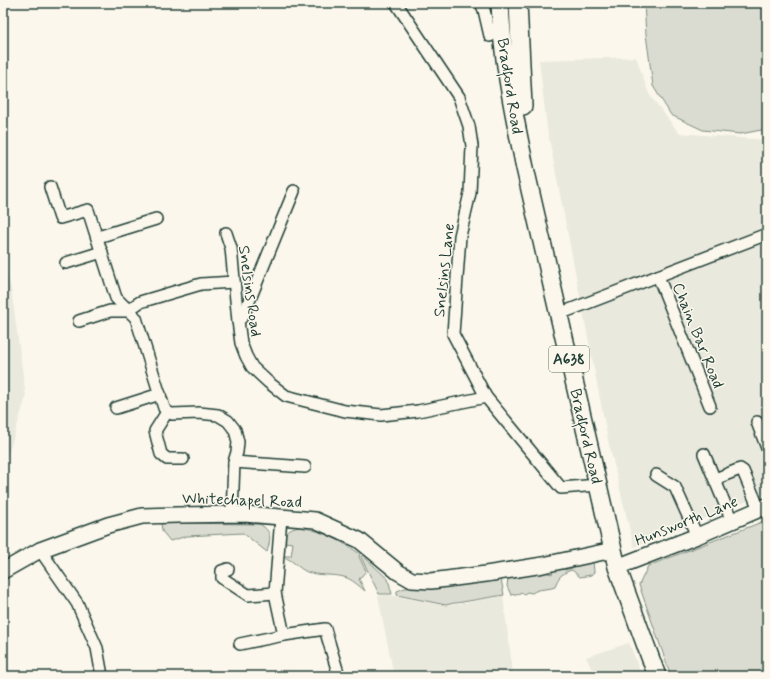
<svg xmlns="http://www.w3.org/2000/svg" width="770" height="679" font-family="Mynerve,sans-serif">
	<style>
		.built { fill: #eae9de }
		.green { fill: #dbdcd1; stroke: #7d8c82 }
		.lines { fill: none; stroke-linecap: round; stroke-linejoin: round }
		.street-casing { stroke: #1f3d34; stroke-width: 14 }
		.secondary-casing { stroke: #1f3d34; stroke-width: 18 }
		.primary-casing { stroke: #1f3d34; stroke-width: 20 }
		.street { stroke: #fbf7ec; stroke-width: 11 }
		.secondary { stroke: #fbf7ec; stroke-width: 15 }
		.primary { stroke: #fbf7ec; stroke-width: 17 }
		.labels { text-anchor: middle; stroke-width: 3; stroke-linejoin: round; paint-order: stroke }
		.shield { fill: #fbf7ec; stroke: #61756b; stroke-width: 1 }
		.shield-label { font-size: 15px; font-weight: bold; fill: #1f3d34 }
		.street-label { font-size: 16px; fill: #1f3d34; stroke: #fbf7ec }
	</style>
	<rect width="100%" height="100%" fill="#fbf7ec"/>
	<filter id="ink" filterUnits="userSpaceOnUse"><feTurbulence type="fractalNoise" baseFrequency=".025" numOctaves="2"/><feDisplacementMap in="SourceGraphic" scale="8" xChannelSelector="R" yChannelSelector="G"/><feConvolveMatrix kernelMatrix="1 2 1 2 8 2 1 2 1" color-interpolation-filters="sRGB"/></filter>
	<g filter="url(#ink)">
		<g class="built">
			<polygon points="636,57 649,94 679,133 767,140 767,493 634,547 608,440 547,128 539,60"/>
			<polygon points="3,259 11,288 26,397 3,471"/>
			<polygon points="389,595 447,606 503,596 513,674 505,676 394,676 378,596"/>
			<polygon points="629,643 642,676 561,676 592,670 586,657"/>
		</g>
		<g class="green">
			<polygon points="644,3 767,3 767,129 740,134 703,130 671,115 653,86 646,34"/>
			<polygon points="767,520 767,676 671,676 639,585 648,566"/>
			<path d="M161,523l99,1c12,8 11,14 7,28l-24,-19 -56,3 -17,5 -8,-10z"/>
			<path d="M301,527c24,5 39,13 59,27l-1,3 7,14 -7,8 6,12c-6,-5 -13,-12 -21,-14 -12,-3 -25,-1 -37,-5 -9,-4 -15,-13 -24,-15v-1h8l2,-13 -9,-1c1,-11 7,-14 17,-15z"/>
			<polygon points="362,555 388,579 392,594 379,594 361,557"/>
			<path d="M576,561h17l1,11 -3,3 -11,2 -8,-7c-9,2 -15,8 -17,17 -8,3 -16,1 -23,6l-5,-1 -3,2 -3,-2 -1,1 -9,2 -4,-9 1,-7c14,-5 30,-10 44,-5l2,-6 11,-2v4l7,-2z"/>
			<polygon points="501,579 504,595 456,603 454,603 446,605 397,595 397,591 405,588 440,586"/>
		</g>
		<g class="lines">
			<defs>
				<g id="street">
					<polyline points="396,3 459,97 469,126 472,146 470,193 460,236 453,334 486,397 561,488 598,485"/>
					<polyline points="481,3 484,10 490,36"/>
					<polyline points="50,187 60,218 88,210 116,298 136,318 164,408 167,412 172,414 199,413 218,415 228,421 235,430 238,442 237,452 234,462 232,514"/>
					<polyline points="226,233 231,248 238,321 241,343 246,356 252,367 268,382 286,396 345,411 381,415 418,411 486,397"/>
					<polyline points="98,237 156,219"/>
					<polyline points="66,263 102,252"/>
					<polyline points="658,276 710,406"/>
					<polyline points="559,314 767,234"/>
					<polyline points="79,321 110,311 127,311 140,302 201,284 234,282"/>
					<polyline points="238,321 243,316 294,191"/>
					<polyline points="116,408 160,394"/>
					<polyline points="167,412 155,431 161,454 167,459 183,459"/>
					<polyline points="757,422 767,448"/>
					<polyline points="704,454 732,521"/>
					<polyline points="234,462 305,467"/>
					<polyline points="656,475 675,487 697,536"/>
					<polyline points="715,479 740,469 743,471 759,509"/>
					<polyline points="281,517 275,593 284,635 325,629 339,676"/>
					<polyline points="40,550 77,603 97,648 102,676"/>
					<polyline points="228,569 222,571 222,578 248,595 275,593"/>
					<polyline points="240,644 284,635"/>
				</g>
				<g id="secondary">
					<polyline points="617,567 697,536 767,506"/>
					<polyline points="3,571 40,550 108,525 142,516 177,515 245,514 315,520 359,540 398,572 412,580 431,581 486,574 543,565 613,550"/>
				</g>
				<g id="primary">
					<path d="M500,3c2,56 14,111 25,165l88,382 4,17 40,109"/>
					<polyline points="518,3 523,106"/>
				</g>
			</defs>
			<use href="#street" class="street-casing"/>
			<use href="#secondary" class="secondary-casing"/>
			<use href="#primary" class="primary-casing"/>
			<use href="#street" class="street"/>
			<use href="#secondary" class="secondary"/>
			<use href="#primary" class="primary"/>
		</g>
	</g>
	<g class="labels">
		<rect class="shield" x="549" y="346" width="40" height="26" rx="3"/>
		<g class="shield-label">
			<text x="569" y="364">A638</text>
		</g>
		<g class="street-label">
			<text transform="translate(511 86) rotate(81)" y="6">Bradford Road</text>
			<text transform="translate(443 270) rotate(-84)" y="6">Snelsins Lane</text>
			<text transform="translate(251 291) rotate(82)" y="6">Snelsins Road</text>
			<text transform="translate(699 335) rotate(68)" y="6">Chain Bar Road</text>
			<text transform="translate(587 436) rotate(77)" y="6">Bradford Road</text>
			<text transform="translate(242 499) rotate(2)" y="6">Whitechapel Road</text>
			<text transform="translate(686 520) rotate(-22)" y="6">Hunsworth Lane</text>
		</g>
	</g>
	<rect width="770" height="679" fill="none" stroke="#fbf7ec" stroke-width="16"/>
	<rect x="8" y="8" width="754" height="663" fill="none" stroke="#1f3d34" stroke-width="1.5" filter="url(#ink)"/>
</svg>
